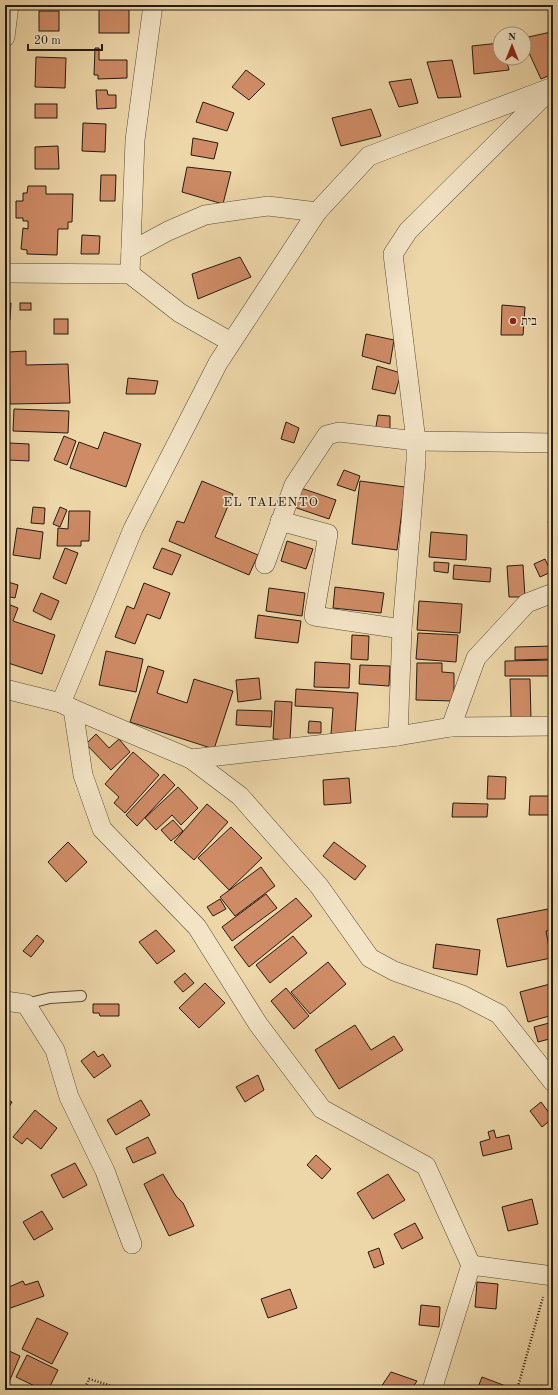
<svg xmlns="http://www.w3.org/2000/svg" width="558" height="1395" font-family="'Old Standard TT','Frank Ruhl Libre',serif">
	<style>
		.building { fill: #ce8b66; stroke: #251b10 }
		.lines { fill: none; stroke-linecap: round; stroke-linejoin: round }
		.service-casing { stroke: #574a36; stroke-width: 12 }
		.minor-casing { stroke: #574a36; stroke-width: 20 }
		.path { stroke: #251b10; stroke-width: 2.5; stroke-dasharray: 1 2; stroke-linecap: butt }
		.service { stroke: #f3e4c6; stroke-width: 10 }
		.minor { stroke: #f3e4c6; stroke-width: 19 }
		.poi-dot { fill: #8f2418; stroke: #f3e4c6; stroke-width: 1.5 }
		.labels { text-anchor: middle; stroke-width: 3; stroke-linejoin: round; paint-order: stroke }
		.poi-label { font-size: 12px; fill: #251b10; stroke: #f3e4c6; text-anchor: start }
		.neighbourhood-label { font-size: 13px; letter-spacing: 1px; fill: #251b10; stroke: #f3e4c6 }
	</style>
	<rect width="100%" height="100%" fill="#edd6a8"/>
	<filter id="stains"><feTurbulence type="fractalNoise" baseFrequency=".005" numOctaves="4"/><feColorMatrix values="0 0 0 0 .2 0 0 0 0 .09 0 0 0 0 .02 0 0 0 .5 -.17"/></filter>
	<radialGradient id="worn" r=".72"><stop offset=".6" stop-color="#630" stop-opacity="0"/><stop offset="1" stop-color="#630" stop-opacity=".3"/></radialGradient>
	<g class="building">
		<rect x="99" y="5" width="30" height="28"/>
		<rect x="39" y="11" width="20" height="20"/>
		<polygon points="551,32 553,37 553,74 541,79 524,42 524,38"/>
		<polygon points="500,43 500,58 506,58 509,70 474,74 472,46"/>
		<polygon points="95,48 99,48 99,60 127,60 127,78 98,79 98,75 94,75"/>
		<polygon points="36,57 66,58 65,88 35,87"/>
		<polygon points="452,60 461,97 438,98 427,62"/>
		<polygon points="246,70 265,84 249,100 232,87"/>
		<polygon points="411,79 418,103 399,107 389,82"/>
		<polygon points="96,90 107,90 108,95 116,95 116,108 97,109"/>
		<polygon points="203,102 234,113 227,131 196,122"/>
		<rect x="35" y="104" width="22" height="14"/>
		<polygon points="371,109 381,136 341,146 332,118"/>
		<polygon points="83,123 106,124 105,152 82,151"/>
		<polygon points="193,138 218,143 214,159 191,155"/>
		<polygon points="58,146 59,169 35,169 35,147"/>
		<polygon points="187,167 231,172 223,204 182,192"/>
		<polygon points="101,175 116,175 115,201 100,201"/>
		<polygon points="28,186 46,186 46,194 73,194 72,222 68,222 68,229 58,229 57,255 27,254 27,250 21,249 23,228 28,229 28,221 23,221 23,218 16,218 16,201 23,201 23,193 27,193"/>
		<polygon points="82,235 100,236 99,254 81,254"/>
		<polygon points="240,257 251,277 198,299 192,274"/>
		<polygon points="5,303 11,303 10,320 5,320"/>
		<rect x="20" y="303" width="11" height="7"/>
		<polygon points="502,305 525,307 523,335 501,335"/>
		<rect x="54" y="319" width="14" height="15"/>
		<polygon points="366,334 394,340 390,364 362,356"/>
		<polygon points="26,351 26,365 68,364 70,403 10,404 9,352"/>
		<polygon points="377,366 401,373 395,394 372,389"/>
		<polygon points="128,378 158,381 155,394 126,394"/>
		<polygon points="14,409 69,411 68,433 13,431"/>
		<polygon points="378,415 390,416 390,431 375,432"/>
		<polygon points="286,422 299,428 294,443 281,439"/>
		<polygon points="104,432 141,444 126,487 70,468 79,442 98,449"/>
		<polygon points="64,436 76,441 67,465 54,460"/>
		<polygon points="9,443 29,444 29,461 8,460"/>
		<polygon points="344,470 360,476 355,491 337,485"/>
		<polygon points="202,481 233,494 215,537 258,555 249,575 169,541 177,521 184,523"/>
		<polygon points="360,481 405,487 397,550 352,544"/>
		<polygon points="298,487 336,500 329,519 291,506"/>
		<polygon points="33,507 45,508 44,524 31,523"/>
		<polygon points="60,507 67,510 60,527 53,524"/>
		<polygon points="69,511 90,511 89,541 81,541 81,546 57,546 58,528 68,529"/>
		<polygon points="553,519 553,532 548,522"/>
		<polygon points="17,528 43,532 40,559 13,555"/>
		<polygon points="431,532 467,535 466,560 429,557"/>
		<polygon points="287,541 313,549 306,569 281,561"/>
		<polygon points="65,548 78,553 66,584 53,578"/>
		<polygon points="162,548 181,555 172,575 153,568"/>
		<polygon points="545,559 551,572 540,577 534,564"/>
		<polygon points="434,562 449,563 448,573 434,571"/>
		<polygon points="454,565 491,568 490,582 453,579"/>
		<polygon points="523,565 525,597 509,597 507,566"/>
		<polygon points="5,581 18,585 15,598 5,596"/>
		<polygon points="144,583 170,593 160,619 147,614 135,644 115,637 127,606 134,609"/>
		<polygon points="335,587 384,593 381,613 333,608"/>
		<polygon points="269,588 305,593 302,616 266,611"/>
		<polygon points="41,593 59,601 51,620 33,611"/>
		<polygon points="419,601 462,604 460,633 417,630"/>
		<polygon points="5,603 18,608 13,621 55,635 42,674 5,662"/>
		<polygon points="258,615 301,621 298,643 255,638"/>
		<polygon points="418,633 458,635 456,662 416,659"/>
		<polygon points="352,635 369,636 368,660 351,659"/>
		<polygon points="553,646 553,659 515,660 515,647"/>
		<polygon points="106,651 143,659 136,692 99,685"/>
		<polygon points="553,660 553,676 505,676 505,661"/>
		<polygon points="315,662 350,664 349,688 314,687"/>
		<polygon points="417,663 442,663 442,672 454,673 454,701 416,700"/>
		<polygon points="360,665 390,666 389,686 359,684"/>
		<polygon points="148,666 164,671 157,693 187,703 194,679 233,691 214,749 130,722"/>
		<polygon points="259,678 261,699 238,702 236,680"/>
		<polygon points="510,679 530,679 531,718 511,718"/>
		<polygon points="296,689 358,693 355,736 331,734 333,708 295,706"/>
		<polygon points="275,701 292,702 290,740 273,739"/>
		<polygon points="237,710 272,711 271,727 236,725"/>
		<polygon points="309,721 321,722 321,733 308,733"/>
		<polygon points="96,734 109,748 119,739 130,752 111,770 86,744"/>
		<polygon points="133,752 159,775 125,813 114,803 119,797 105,784"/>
		<polygon points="164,774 175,785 137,826 126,815"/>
		<polygon points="488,776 506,777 505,799 487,799"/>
		<polygon points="349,778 351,803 324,805 323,780"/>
		<polygon points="178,787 198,808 181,825 172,815 156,830 145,818"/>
		<polygon points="530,796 553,796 553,815 529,815"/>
		<polygon points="453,803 488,804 487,817 452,817"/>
		<polygon points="207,804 228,822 194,860 174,842"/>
		<polygon points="173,820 183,831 171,841 161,830"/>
		<polygon points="231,827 262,858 229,890 198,858"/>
		<polygon points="68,842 87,862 66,882 48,862"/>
		<polygon points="334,842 366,866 355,880 323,856"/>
		<polygon points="261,867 275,886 235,916 220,897"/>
		<polygon points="266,894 277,908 232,941 222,927"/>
		<polygon points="296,898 312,916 249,967 234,947"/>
		<polygon points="220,899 226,909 213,916 207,907"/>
		<polygon points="553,908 553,930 546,931 551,958 507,967 497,919"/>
		<polygon points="156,930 175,951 157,964 139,942"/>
		<polygon points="37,935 44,941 31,957 23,951"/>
		<polygon points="293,936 307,953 270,983 256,965"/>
		<polygon points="436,944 480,950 477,975 433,968"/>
		<polygon points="328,962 346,984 310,1014 291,992"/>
		<polygon points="185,973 194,983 183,992 174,982"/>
		<polygon points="205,983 225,1003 199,1028 179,1008"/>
		<polygon points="550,984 553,995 553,1015 528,1022 520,992"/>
		<polygon points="286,988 309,1016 294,1029 271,1001"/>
		<polygon points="93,1004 119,1004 119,1016 100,1016 99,1013 93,1013"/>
		<polygon points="553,1022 553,1038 538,1042 534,1027"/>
		<polygon points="355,1025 371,1050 394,1036 403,1050 339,1089 315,1050"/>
		<polygon points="94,1051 98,1057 103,1054 111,1066 94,1078 81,1061"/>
		<polygon points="258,1075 264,1090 245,1102 236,1087"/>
		<polygon points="5,1098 12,1102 5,1114"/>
		<polygon points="141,1100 150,1115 116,1135 107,1120"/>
		<polygon points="541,1102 553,1118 542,1127 530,1111"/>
		<polygon points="35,1110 57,1128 41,1149 27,1138 22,1144 13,1137"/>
		<polygon points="494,1130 496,1138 509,1135 512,1149 483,1156 480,1142 490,1139 488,1132"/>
		<polygon points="148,1137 156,1153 133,1163 126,1148"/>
		<polygon points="316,1155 331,1169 322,1179 307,1165"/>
		<polygon points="75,1163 87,1185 63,1198 51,1175"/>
		<polygon points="163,1174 176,1196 183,1203 194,1226 169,1236 144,1184"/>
		<polygon points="388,1174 405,1200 373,1219 357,1193"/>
		<polygon points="532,1199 538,1224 508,1231 502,1207"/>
		<polygon points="42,1211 53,1229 34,1240 23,1222"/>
		<polygon points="415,1223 423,1238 402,1249 394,1234"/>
		<polygon points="379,1248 384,1264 374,1268 368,1252"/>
		<polygon points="23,1281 25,1285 38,1281 44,1296 5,1310 5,1291 10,1290 9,1287"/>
		<polygon points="477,1282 498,1284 496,1309 475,1307"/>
		<polygon points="290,1289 297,1308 268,1318 261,1299"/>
		<polygon points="421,1305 440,1307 439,1327 419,1325"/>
		<polygon points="37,1318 68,1333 52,1364 22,1349"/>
		<polygon points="5,1349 20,1356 7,1387 5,1386"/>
		<polygon points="27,1355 58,1370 48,1390 43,1390 16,1377"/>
		<polygon points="391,1372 417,1381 411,1390 379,1390"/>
		<polygon points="482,1377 511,1388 511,1390 477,1390"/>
		<polygon points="541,1385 552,1390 538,1390"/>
	</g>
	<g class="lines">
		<defs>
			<polyline id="service" points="26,1004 50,998 81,996"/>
			<g id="minor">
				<polyline points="5,37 9,5"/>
				<polyline points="131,251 168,231 205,215 268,206 317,212"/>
				<polyline points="5,273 130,274 180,313 231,342"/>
				<polyline points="130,274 135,140 153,5"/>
				<polyline points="280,521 328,534 314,616 402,629"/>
				<polyline points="265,564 294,485 327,435 339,432 416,441 553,443"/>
				<polyline points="5,689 61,703 73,709 191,759 240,796 319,886 370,958 394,971 462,995 499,1014 553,1082"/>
				<polyline points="61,703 133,529 218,363 317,212 369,156 553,87"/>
				<polyline points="73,709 83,775 102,829 197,927 258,1024 322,1109 426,1166 471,1265 432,1390"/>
				<polyline points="451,727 476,658 527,603 553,593"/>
				<polyline points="398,736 402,629 416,461 416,441 393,254 408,231 549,91"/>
				<polyline points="191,759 398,736 451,727 553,726"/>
				<polyline points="5,1001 26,1004 55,1050 69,1097 105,1171 132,1244"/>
				<polyline points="471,1265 553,1276"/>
			</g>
		</defs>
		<use href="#service" class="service-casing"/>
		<use href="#minor" class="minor-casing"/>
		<g class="path">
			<polyline points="84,1390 89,1379 125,1390"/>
			<polyline points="517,1390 543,1297"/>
		</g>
		<use href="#service" class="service"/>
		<use href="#minor" class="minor"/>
	</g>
	<circle class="poi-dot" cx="513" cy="321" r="4"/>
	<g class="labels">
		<g class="poi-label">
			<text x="521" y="325">בית</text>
		</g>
		<g class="neighbourhood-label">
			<text x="271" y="506">EL TALENTO</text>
		</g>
	</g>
	<rect width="558" height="1395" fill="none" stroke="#edd6a8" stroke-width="20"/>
	<rect x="6" y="6" width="546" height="1383" fill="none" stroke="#251b10" stroke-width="2"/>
	<rect x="10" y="10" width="538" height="1375" fill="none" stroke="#251b10"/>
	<g transform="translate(512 46)"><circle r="19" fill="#f3e4c6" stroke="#a1947d"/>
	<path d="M0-3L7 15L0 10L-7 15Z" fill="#8f2418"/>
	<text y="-6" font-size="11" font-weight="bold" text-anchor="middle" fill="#251b10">N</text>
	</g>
	<path d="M28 44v6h74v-6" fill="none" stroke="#251b10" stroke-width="2"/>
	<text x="34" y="44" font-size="12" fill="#251b10" stroke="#f3e4c6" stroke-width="3" paint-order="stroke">20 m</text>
	<rect width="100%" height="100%" filter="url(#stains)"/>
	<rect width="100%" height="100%" fill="url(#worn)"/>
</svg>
